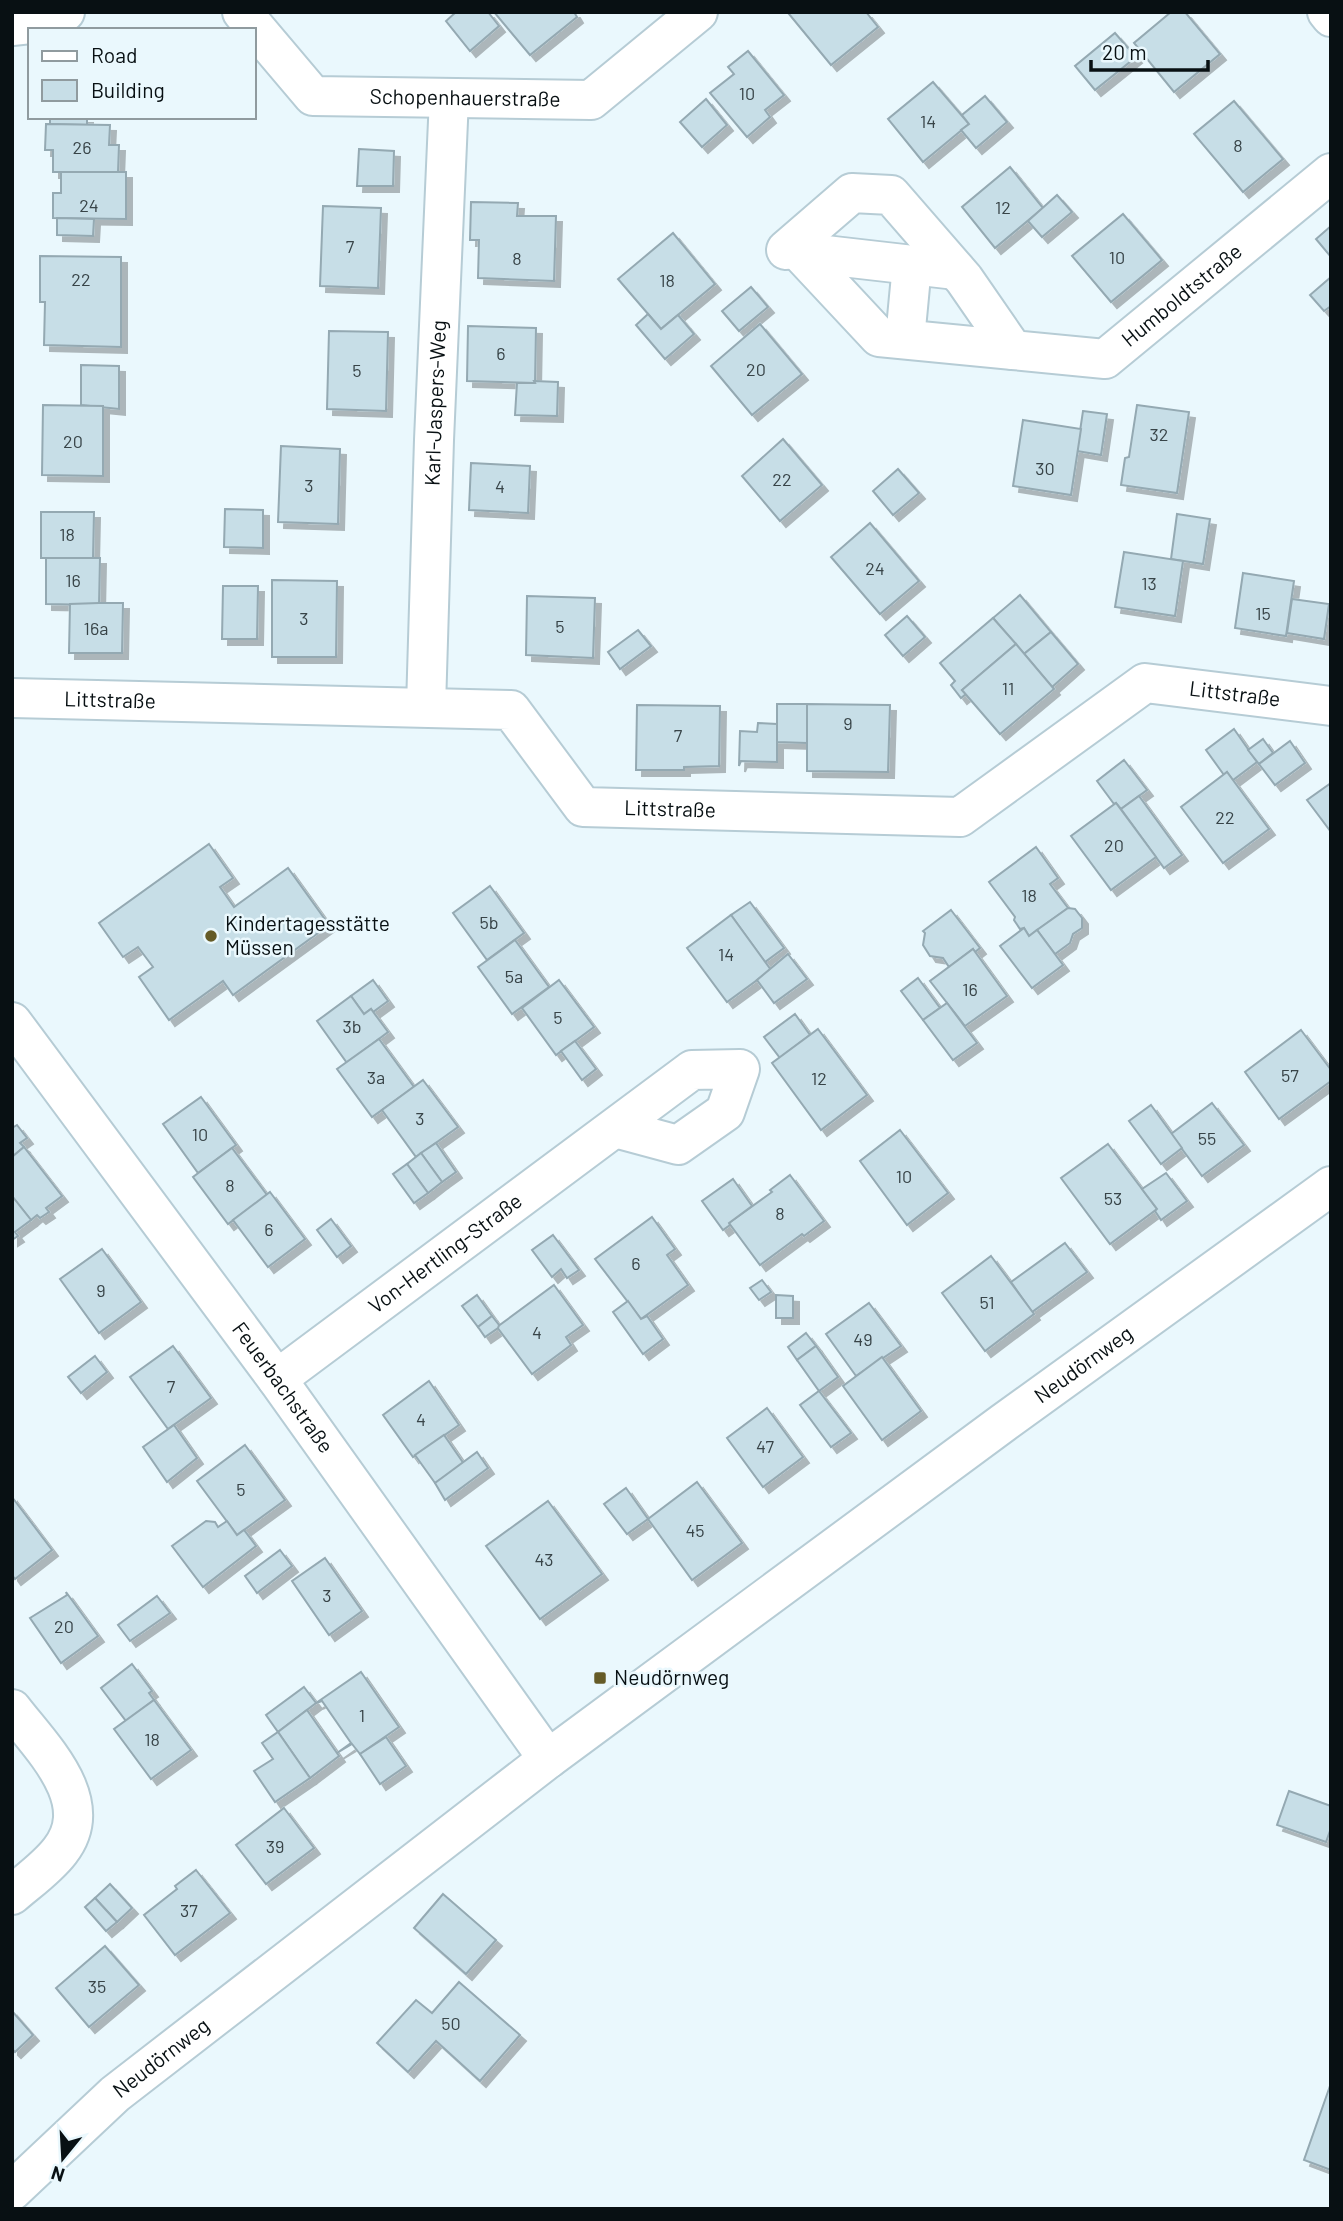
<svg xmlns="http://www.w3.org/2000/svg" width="1343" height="2221" font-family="Barlow,sans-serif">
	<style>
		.building { fill: #c7dee7; stroke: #94a9b2; stroke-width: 2; filter: url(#shadow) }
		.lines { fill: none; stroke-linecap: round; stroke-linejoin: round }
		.minor-casing { stroke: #b6ccd5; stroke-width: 42 }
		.minor { stroke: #fff; stroke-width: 38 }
		.poi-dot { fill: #655b27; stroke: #eaf8fd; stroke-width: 2.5 }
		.labels { text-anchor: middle; stroke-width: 5; stroke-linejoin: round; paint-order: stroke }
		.number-label { font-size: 18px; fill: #384448 }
		.street-label { font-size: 21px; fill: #081013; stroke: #eaf8fd }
		.poi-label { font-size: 21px; fill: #081013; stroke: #eaf8fd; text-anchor: start }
	</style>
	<defs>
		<filter id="shadow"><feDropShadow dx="6" dy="6" stdDeviation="0" flood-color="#0004"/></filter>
	</defs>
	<rect width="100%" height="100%" fill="#eaf8fd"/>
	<g class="building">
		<polygon points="456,12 488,12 499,26 470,51 446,21"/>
		<polygon points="494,12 574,12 577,17 530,55"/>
		<polygon points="791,12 866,12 878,27 831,65 789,14"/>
		<polygon points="1171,12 1185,12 1220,54 1174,92 1134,43"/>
		<polygon points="1115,33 1136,57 1095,90 1075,66"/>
		<polygon points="748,51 784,95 765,110 770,117 747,137 710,93 734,74 728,67"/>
		<polygon points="933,82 969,124 923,162 888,119"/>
		<polygon points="985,96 1007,122 976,148 961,130 969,124 962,115"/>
		<polygon points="706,99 727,125 702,147 680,122"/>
		<polygon points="1234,101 1283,159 1243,192 1194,134"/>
		<polygon points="50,117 87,117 87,125 50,124"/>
		<polygon points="46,124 110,125 109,145 119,145 118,172 53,172 53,150 45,150"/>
		<polygon points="359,149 394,151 393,186 357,186"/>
		<polygon points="1010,167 1043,208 995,248 962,207"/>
		<polygon points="61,172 126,172 126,219 53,218 53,193 61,193"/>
		<polygon points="1057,195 1072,212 1042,237 1028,221"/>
		<polygon points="471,202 518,203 517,216 556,216 554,281 478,278 479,240 470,240"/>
		<polygon points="323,206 381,208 378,288 320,286"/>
		<polygon points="1123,214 1162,260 1111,302 1072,256"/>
		<polygon points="57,218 94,219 93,236 57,235"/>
		<polygon points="1331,226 1331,257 1316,239"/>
		<polygon points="673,233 715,284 661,329 618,279"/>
		<polygon points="40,256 121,257 121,347 44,345 45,302 40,302"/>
		<polygon points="1331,277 1331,306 1324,311 1310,295"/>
		<polygon points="751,287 768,307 739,331 722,311"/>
		<polygon points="648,314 661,329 678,315 694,334 665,359 636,325"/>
		<polygon points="760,324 802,374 752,415 711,366"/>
		<polygon points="468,326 536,328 535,383 467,381"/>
		<polygon points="329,331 388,332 386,411 327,409"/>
		<polygon points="81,365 119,366 119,409 81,405"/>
		<polygon points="534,381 558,382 557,416 515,415 517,383 535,383"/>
		<polygon points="43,405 103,406 103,476 42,475"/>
		<polygon points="1137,405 1189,412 1177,493 1121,485 1125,458 1129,457"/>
		<polygon points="1083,411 1107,414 1101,455 1077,451"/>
		<polygon points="1023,420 1081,429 1071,495 1013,486"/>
		<polygon points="783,439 822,485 780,521 742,476"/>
		<polygon points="281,446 340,449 338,524 278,522"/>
		<polygon points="471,463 530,466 528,513 469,510"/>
		<polygon points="898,469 919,493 893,515 873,491"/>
		<polygon points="225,509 263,510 263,548 224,547"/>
		<polygon points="41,512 94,512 93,558 41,558"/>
		<polygon points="1177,514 1210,519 1203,564 1171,559"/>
		<polygon points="870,523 919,581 880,614 831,557"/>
		<polygon points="1124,552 1183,561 1175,616 1115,607"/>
		<polygon points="46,558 100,558 99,605 46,604"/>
		<polygon points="1243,573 1294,581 1286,636 1235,628"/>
		<polygon points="272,580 337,581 336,657 272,657"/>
		<polygon points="223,586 258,586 257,639 222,639"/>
		<polygon points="1020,595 1051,632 1024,654 993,618"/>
		<polygon points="527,596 595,598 593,658 526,655"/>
		<polygon points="1292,599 1329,604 1324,639 1287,633"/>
		<polygon points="99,603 123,603 122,653 69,653 70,604"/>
		<polygon points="907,616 925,637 903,656 885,635"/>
		<polygon points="993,618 1016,644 962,690 966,694 961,698 951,685 955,681 940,663"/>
		<polygon points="638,630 651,646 620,669 608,652"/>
		<polygon points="1051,632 1078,664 1052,687 1024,654"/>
		<polygon points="1016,644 1054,689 1000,734 962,690"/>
		<polygon points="777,704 807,704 807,743 777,742"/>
		<polygon points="807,704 890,705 888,772 807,771"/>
		<polygon points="637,705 720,706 719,766 684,767 684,770 636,770"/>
		<polygon points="758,723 777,724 777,762 741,761 739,766 740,731 757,732"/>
		<polygon points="1234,729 1257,762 1233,780 1227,772 1224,775 1206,750"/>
		<polygon points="1263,739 1273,753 1259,764 1248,750"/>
		<polygon points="1290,741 1305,763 1275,785 1259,764"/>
		<polygon points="1124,760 1147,790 1121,809 1116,803 1114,804 1097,781"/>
		<polygon points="1227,772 1269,829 1223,863 1181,807"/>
		<polygon points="1331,783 1331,832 1307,800"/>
		<polygon points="1139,796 1182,855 1164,868 1121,809"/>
		<polygon points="1116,803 1156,857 1111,890 1071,836"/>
		<polygon points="209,844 233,878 220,887 234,907 288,868 329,925 233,995 223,981 169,1020 139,977 153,967 138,947 123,957 99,923"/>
		<polygon points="1036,847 1058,878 1050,884 1068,908 1029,936 1024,928 1020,929 1014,920 1015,917 989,882"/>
		<polygon points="490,886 524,933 487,960 453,913"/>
		<polygon points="750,902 784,948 765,962 731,915"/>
		<polygon points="1068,908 1075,909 1082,918 1082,928 1073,934 1070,943 1055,954 1037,930"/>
		<polygon points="951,910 980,948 975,952 973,949 949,967 943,958 930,956 923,945 925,933 923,931"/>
		<polygon points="731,915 771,970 727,1002 687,948"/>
		<polygon points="1024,928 1029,936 1037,930 1063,965 1032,988 1000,946"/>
		<polygon points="515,940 549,987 512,1014 478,967"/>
		<polygon points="973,949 1007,996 965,1026 930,981"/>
		<polygon points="788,954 807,979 774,1003 757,980"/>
		<polygon points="918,978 940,1008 923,1020 901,991"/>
		<polygon points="373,980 388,1001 373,1012 371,1009 364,1014 351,996"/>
		<polygon points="559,980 594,1027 556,1055 522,1008"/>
		<polygon points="351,996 364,1014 371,1009 388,1032 347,1063 317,1021"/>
		<polygon points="947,1003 977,1043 953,1060 923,1020"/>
		<polygon points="795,1014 810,1035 780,1058 764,1037"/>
		<polygon points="818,1029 867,1095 821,1130 772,1063"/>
		<polygon points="1301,1030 1331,1070 1331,1081 1279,1119 1245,1072"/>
		<polygon points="379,1039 414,1087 372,1117 337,1069"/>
		<polygon points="575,1041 596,1069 582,1080 561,1051"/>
		<polygon points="423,1080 458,1127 416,1157 382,1110"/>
		<polygon points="201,1097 236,1145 198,1173 163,1124"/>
		<polygon points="1212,1103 1244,1145 1202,1176 1171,1134"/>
		<polygon points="1151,1105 1182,1148 1161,1164 1129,1121"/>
		<polygon points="17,1125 27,1138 20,1143 24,1147 12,1157 12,1128"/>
		<polygon points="900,1130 948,1193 907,1225 860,1161"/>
		<polygon points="436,1143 456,1172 442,1182 421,1153"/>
		<polygon points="1108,1144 1157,1209 1110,1244 1061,1178"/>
		<polygon points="24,1147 62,1196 46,1208 49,1212 40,1218 37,1215 31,1220 12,1196 12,1157"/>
		<polygon points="232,1148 267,1195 228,1224 193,1177"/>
		<polygon points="421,1153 442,1182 428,1193 407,1164"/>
		<polygon points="407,1164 428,1193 414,1203 393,1174"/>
		<polygon points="1166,1173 1187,1201 1161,1220 1155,1211 1157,1209 1142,1189"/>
		<polygon points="790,1175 824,1221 804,1236 802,1234 760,1265 729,1223 772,1192 770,1190"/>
		<polygon points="733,1179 752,1206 729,1223 730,1225 723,1230 702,1201"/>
		<polygon points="270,1192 305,1239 268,1267 233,1220"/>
		<polygon points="12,1196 31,1220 15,1232 18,1236 12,1240"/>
		<polygon points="652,1217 675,1249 667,1255 688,1285 641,1319 595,1259"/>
		<polygon points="331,1219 351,1246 337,1257 317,1230"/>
		<polygon points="553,1235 579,1270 567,1278 561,1269 552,1277 532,1250"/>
		<polygon points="1065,1243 1087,1272 1032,1312 1011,1282"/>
		<polygon points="102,1249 141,1302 99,1333 60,1279"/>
		<polygon points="991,1256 1034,1314 985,1351 942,1293"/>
		<polygon points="762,1280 771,1292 759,1300 750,1288"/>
		<polygon points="554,1285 583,1325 566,1337 571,1345 532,1374 497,1327"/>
		<polygon points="477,1295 492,1316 478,1327 462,1306"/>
		<polygon points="776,1295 793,1296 793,1318 776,1318"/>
		<polygon points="628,1301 641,1319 647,1316 663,1339 643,1354 613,1312"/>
		<polygon points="869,1303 901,1346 856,1376 826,1334"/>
		<polygon points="492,1316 499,1325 498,1328 485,1337 478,1327"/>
		<polygon points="806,1333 816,1346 797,1360 788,1347"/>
		<polygon points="173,1346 211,1398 168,1429 130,1377"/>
		<polygon points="816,1346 838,1377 819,1391 797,1360"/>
		<polygon points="95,1356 107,1372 81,1393 68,1377"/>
		<polygon points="882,1357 921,1411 882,1440 843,1386"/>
		<polygon points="429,1381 459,1425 413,1457 383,1415"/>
		<polygon points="819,1391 851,1433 831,1447 800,1405"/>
		<polygon points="767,1408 803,1457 763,1487 727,1438"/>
		<polygon points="174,1425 197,1458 167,1482 143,1447"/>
		<polygon points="444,1435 464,1464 435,1483 415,1455"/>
		<polygon points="245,1445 285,1500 237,1535 197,1481"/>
		<polygon points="477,1452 488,1468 445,1500 435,1483"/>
		<polygon points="697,1482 742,1543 692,1580 648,1519"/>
		<polygon points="626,1488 648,1519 627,1534 604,1504"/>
		<polygon points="12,1497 52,1550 15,1579 12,1575"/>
		<polygon points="548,1501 602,1574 540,1619 486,1546"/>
		<polygon points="206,1521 215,1522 218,1527 227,1521 237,1535 244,1530 256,1546 203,1587 172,1546"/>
		<polygon points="280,1550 292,1566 257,1593 245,1576"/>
		<polygon points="325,1558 362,1611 329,1635 292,1581"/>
		<polygon points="66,1592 98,1636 61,1663 30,1618 67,1595"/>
		<polygon points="157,1596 170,1613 130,1641 118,1625"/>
		<polygon points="132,1664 152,1691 149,1693 154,1700 126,1721 101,1688"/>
		<polygon points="361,1672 399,1727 360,1754 352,1744 337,1753 351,1743 322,1701 316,1703"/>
		<polygon points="304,1687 316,1703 278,1732 266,1715"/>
		<polygon points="154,1700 191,1750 151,1779 114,1729"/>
		<polygon points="307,1710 339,1756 310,1778 278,1732"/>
		<polygon points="278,1732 310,1778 275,1802 254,1771 273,1759 262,1743"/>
		<polygon points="386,1737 406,1766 380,1784 360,1754"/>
		<polygon points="1289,1791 1331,1806 1331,1828 1326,1842 1277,1825"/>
		<polygon points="284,1808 314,1848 266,1884 236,1845"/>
		<polygon points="196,1870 230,1913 175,1955 144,1915 177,1889 175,1886"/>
		<polygon points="110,1884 132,1908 117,1922 95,1898"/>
		<polygon points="443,1894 496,1940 466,1974 414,1928"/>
		<polygon points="95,1898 117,1922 106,1931 85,1907"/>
		<polygon points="105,1946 139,1985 89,2027 56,1988"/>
		<polygon points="459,1982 520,2035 480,2081 436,2041 408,2072 377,2043 416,2000 432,2013"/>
		<polygon points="12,2011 33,2035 15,2052 12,2049"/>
		<polygon points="1331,2083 1331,2170 1304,2160"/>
	</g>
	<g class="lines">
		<defs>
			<g id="minor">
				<path id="s1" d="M242,12l71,84 278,4 107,-88"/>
				<polyline points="1327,12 1331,17"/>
				<polyline points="12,26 49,22 65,12"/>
				<polyline points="793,245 879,337 1013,350"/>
				<path id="s2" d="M786,250l66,-57 39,2 73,84 49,71 92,9 226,-186"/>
				<polyline points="799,252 956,270"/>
				<polyline points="905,339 912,265"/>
				<path id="s3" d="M12,698l499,12 72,97 377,10 185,-134 186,23"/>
				<path id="s4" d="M426,707l8,-267 15,-342"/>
				<path id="s5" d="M12,1022l265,357 271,380"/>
				<path id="s6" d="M277,1379l415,-309 48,-1 -15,43 -47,33 -63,-17"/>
				<path d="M12,1709c29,38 87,92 48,142 -13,17 -32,30 -48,44"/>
				<path id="s7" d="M12,2191l103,-97 433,-335 455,-336 328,-237"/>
			</g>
		</defs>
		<use href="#minor" class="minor-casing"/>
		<use href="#minor" class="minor"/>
	</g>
	<g class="poi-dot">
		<circle cx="211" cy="936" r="7"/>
		<rect x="593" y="1671" width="14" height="14" rx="3.5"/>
	</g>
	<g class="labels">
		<g class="number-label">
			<text x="747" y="100">10</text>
			<text x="928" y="128">14</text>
			<text x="1238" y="152">8</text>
			<text x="82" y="154">26</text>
			<text x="89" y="212">24</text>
			<text x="1003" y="214">12</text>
			<text x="350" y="253">7</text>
			<text x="1117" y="264">10</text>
			<text x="517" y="265">8</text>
			<text x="81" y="286">22</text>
			<text x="667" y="287">18</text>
			<text x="501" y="360">6</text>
			<text x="756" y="376">20</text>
			<text x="357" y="377">5</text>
			<text x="1159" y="441">32</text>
			<text x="73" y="448">20</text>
			<text x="1045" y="475">30</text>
			<text x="782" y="486">22</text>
			<text x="309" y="492">3</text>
			<text x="500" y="493">4</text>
			<text x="67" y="541">18</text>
			<text x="875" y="575">24</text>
			<text x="73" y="587">16</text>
			<text x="1149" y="590">13</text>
			<text x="1263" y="620">15</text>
			<text x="304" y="625">3</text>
			<text x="560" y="633">5</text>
			<text x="96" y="635">16a</text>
			<text x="1008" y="695">11</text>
			<text x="848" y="730">9</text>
			<text x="678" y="742">7</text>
			<text x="1225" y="824">22</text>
			<text x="1114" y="852">20</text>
			<text x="1029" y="902">18</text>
			<text x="489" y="929">5b</text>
			<text x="726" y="961">14</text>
			<text x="514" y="983">5a</text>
			<text x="970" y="996">16</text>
			<text x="558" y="1024">5</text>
			<text x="352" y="1033">3b</text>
			<text x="1290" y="1082">57</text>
			<text x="376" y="1084">3a</text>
			<text x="819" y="1085">12</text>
			<text x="420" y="1125">3</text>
			<text x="200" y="1141">10</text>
			<text x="1207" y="1145">55</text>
			<text x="904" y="1183">10</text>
			<text x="230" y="1192">8</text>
			<text x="1113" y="1205">53</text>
			<text x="780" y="1220">8</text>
			<text x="269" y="1236">6</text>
			<text x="636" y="1270">6</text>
			<text x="101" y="1297">9</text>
			<text x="987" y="1309">51</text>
			<text x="537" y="1339">4</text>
			<text x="863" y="1346">49</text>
			<text x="171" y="1393">7</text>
			<text x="421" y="1426">4</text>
			<text x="765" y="1453">47</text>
			<text x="241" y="1496">5</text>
			<text x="695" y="1537">45</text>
			<text x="544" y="1566">43</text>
			<text x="327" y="1602">3</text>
			<text x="64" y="1633">20</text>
			<text x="362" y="1722">1</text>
			<text x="152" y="1746">18</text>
			<text x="275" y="1853">39</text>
			<text x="189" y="1917">37</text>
			<text x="97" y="1993">35</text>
			<text x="451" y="2030">50</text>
		</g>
		<g class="street-label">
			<text dy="7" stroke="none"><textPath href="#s1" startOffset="262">Schopenhauerstraße</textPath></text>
			<text dy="7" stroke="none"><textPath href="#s2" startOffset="516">Humboldtstraße</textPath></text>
			<text dy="7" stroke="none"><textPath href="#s4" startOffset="304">Karl-Jaspers-Weg</textPath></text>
			<text dy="7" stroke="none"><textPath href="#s3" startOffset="1316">Littstraße</textPath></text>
			<text dy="7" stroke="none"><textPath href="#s3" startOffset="98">Littstraße</textPath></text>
			<text dy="7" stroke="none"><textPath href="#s3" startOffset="707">Littstraße</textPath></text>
			<text dy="7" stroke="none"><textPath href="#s6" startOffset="210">Von-Hertling-Straße</textPath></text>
			<text dy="7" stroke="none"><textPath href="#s7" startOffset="1354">Neudörnweg</textPath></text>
			<text dy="7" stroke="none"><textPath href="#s5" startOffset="455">Feuerbachstraße</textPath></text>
			<text dy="7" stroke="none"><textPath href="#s7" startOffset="200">Neudörnweg</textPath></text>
		</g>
		<g class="poi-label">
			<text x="225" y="931">Kindertagesstätte<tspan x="225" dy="24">Müssen</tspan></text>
			<text x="614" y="1685">Neudörnweg</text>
		</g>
	</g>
	<rect width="1343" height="2221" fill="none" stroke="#081013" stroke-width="28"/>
	<rect x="28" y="28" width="228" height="91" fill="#eaf8fd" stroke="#909b9f" stroke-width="2"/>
	<rect x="42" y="51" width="35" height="10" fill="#ffffff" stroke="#909b9f" stroke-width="2"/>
	<text x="91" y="63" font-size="21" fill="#081013">Road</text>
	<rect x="42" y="80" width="35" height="21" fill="#c7dee7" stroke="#909b9f" stroke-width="2"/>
	<text x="91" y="98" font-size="21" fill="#081013">Building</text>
	<g transform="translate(63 2158) rotate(198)" stroke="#eaf8fd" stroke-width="5" paint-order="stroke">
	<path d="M0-5L12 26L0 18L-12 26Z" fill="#081013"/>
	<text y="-10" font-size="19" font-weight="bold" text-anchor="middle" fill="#081013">N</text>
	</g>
	<path d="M1091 60v10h117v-10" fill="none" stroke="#081013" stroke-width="3.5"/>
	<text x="1102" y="60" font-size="21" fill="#081013" stroke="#eaf8fd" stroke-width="5" paint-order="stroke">20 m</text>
</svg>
